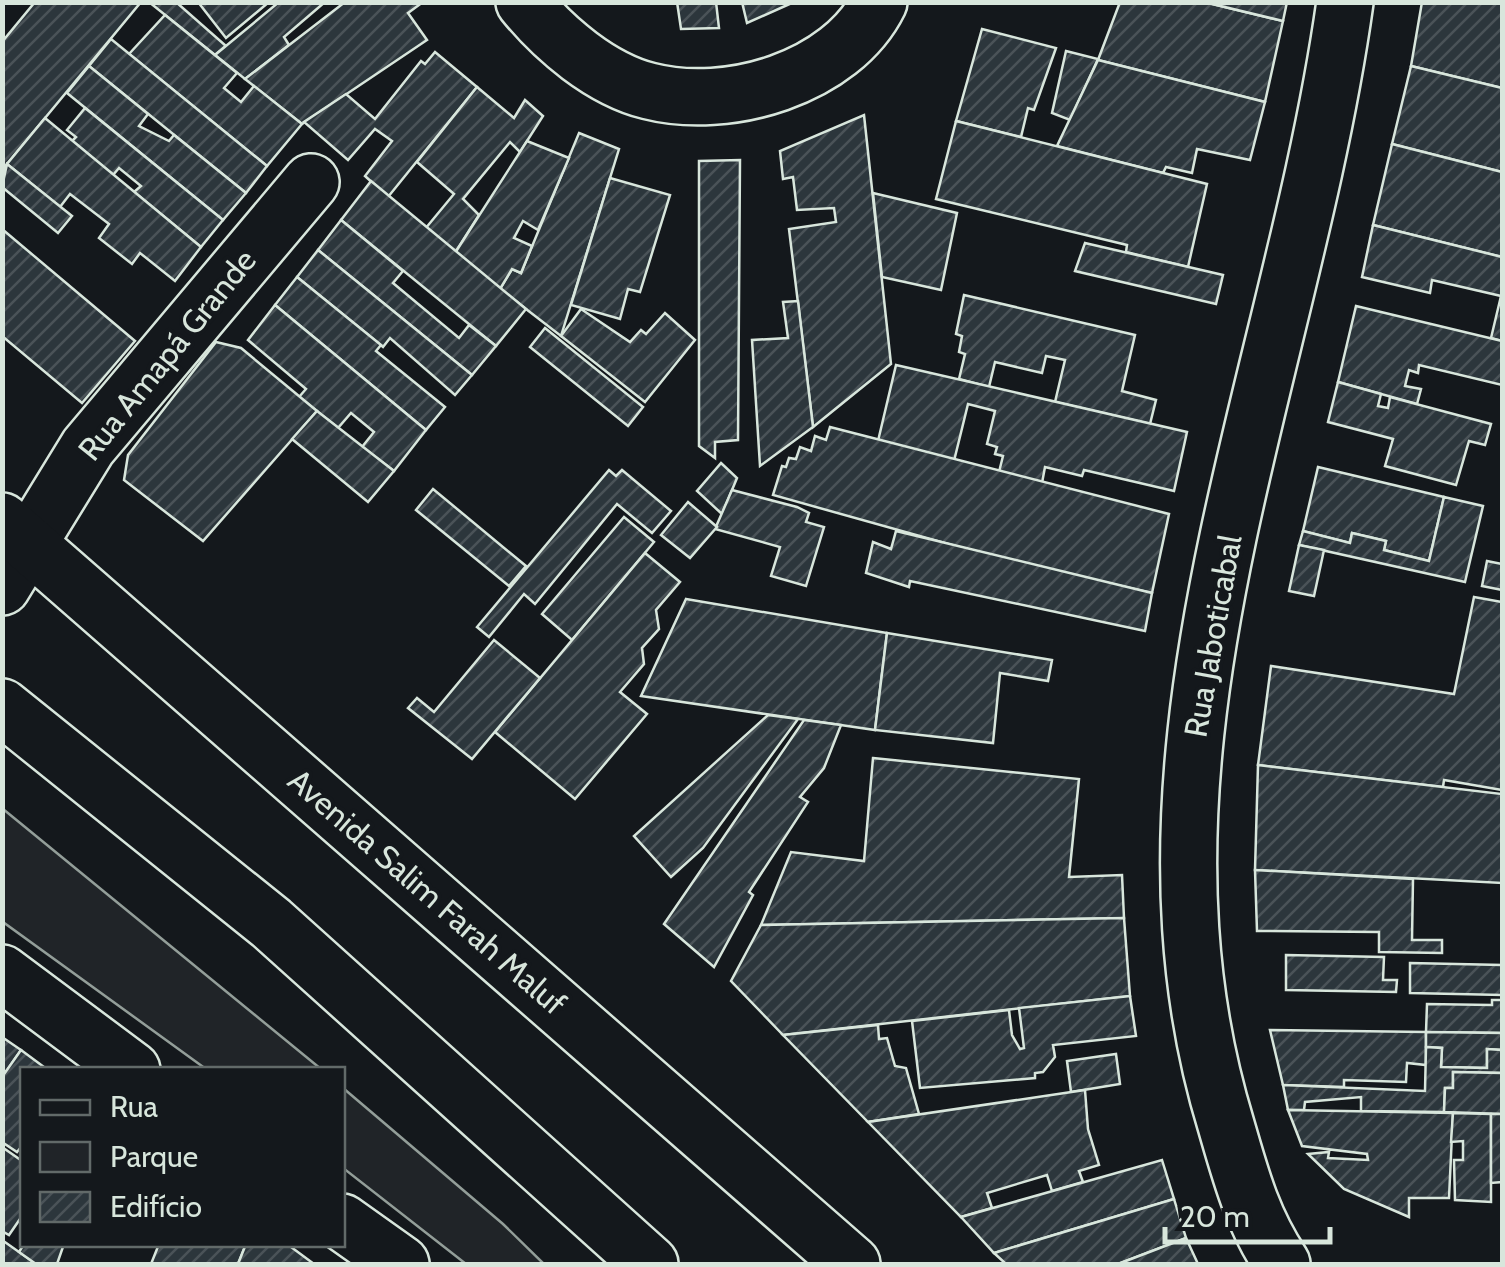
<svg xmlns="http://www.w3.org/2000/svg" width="1505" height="1267" font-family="Cabin,sans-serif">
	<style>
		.green { fill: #202428; stroke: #939e99; stroke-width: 2.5 }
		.building { fill: url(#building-hatch); stroke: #d8e6dc; stroke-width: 2.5 }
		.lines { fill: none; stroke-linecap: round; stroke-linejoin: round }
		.minor-casing { stroke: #d8e6dc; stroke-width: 60 }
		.highway-casing { stroke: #d8e6dc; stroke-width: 60 }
		.minor { stroke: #14181c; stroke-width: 55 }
		.highway { stroke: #14181c; stroke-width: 55 }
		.labels { text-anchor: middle; stroke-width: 8; stroke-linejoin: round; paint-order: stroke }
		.street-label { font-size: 32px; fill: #d8e6dc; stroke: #14181c }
	</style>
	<defs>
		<pattern id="building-hatch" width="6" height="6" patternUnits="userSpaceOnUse" patternTransform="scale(2.5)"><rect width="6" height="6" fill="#2c363c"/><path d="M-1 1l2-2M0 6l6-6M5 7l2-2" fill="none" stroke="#4a5358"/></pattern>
	</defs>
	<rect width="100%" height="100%" fill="#14181c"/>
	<g class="green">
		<polygon points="3,809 321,1069 206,1069 3,922"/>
		<polygon points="343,1088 503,1224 544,1264 466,1264 343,1168"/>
	</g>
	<g class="building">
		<polygon points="35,2 141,2 2,170 2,42"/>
		<polygon points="149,2 176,2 226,46 215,55"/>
		<polygon points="198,2 269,2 226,38"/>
		<polygon points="279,2 325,2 284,37 289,45 245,79 215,55"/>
		<polygon points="345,2 423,2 408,13 427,40 302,124 245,79"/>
		<polygon points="677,2 716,2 719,28 681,29"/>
		<polygon points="742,2 794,2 747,23"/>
		<polygon points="1120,2 1204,2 1283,21 1265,102 1098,60"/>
		<polygon points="1204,2 1287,2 1283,21"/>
		<polygon points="1422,2 1502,2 1502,88 1411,66"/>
		<polygon points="165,15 237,73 224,88 241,102 254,86 302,124 267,166 129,54"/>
		<polygon points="982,29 1056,48 1034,110 1028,108 1021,137 956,121"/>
		<polygon points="111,39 267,166 246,193 89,66"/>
		<polygon points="1066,51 1098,59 1070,120 1052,113"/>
		<polygon points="435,52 477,87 388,197 365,176 392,141 375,129 348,160 304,122 346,94 375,119 421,61 425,64"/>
		<polygon points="1098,60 1265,102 1250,160 1197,149 1192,173 1166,167 1163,173 1057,146"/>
		<polygon points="89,66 148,114 139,126 169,141 174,135 246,193 223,220 67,93"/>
		<polygon points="1411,66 1502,88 1502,172 1392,144"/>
		<polygon points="477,87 514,118 525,100 543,116 520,152 510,142 463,199 479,215 455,253 425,229 454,194 417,162"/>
		<polygon points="85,108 223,220 201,247 134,192 141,186 119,168 113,175 72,141 76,137 67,130"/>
		<polygon points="864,115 891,364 813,427 789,229 836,222 834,208 797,210 793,177 783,179 780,151"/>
		<polygon points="45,118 201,247 175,281 140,253 132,264 99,238 109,224 70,194 60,207 7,164"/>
		<polygon points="956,121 1207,184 1188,267 1126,252 1127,245 936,199"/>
		<polygon points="579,133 619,149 561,336 500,289 512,269 521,273"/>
		<polygon points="527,141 569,158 538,230 523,221 514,238 532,246 521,273 512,269 500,289 455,253"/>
		<polygon points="1392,144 1502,172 1502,257 1373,225"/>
		<polygon points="740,160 738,440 715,442 715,458 699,446 699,161"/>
		<polygon points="7,164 72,216 58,233 2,187"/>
		<polygon points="610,178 670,195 640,292 628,289 620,319 571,305"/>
		<polygon points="371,181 526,309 496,346 341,220"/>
		<polygon points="873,193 957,213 941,290 882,277"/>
		<polygon points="341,220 403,271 393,283 459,338 469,325 496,346 472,375 318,250"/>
		<polygon points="1373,225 1502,257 1502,341 1491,338 1501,296 1432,280 1430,293 1362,277"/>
		<polygon points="2,229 135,341 82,403 2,336"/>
		<polygon points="1085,243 1223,275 1216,304 1075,271"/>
		<polygon points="318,250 472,375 455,395 390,338 383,347 297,277"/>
		<polygon points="297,277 381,345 376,351 445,407 426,430 275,305"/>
		<polygon points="964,295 1135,335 1122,391 1156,400 1150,424 1055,402 1065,360 1046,356 1042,373 995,362 989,387 959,379 965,354 959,352 962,336 956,334"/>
		<polygon points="798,301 813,427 760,466 752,340 788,338 783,302"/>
		<polygon points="275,305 426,430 394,471 362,447 374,432 351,413 338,428 299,397 306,389 248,340"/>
		<polygon points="1356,306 1502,341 1502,385 1419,365 1418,373 1409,370 1405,386 1421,389 1417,404 1338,382"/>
		<polygon points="581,309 630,342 641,330 646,334 665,313 695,340 645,402 561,336"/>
		<polygon points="545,328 643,407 628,426 530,347"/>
		<polygon points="216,342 241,348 317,411 203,541 124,480 128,455"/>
		<polygon points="896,365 1187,432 1174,491 1084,470 1082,476 1045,467 1042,483 999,472 1003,456 995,454 997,447 987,444 995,411 968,404 954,461 878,441"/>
		<polygon points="1338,382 1381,394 1378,406 1388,408 1390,397 1491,424 1485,445 1469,441 1456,485 1385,466 1393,439 1328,422"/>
		<polygon points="317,411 394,471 368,502 292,439"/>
		<polygon points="830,427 1169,514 1152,593 1002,559 773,495 782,466 786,467 789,458 796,459 800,447 811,451 815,436 826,440"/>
		<polygon points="721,463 737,478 722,514 697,491"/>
		<polygon points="1318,467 1444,497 1429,561 1384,550 1386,541 1352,533 1350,543 1303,531"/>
		<polygon points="609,470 616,476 622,470 671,511 652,533 617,504 535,604 524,594 489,637 477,627"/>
		<polygon points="433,489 526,566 509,586 416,510"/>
		<polygon points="732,490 797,507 809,513 806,522 824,527 806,586 771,576 780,547 715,529"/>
		<polygon points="1444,497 1483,506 1465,582 1299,545 1303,531 1350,543 1352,533 1386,541 1384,550 1429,561"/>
		<polygon points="688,502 717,527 690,558 661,535"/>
		<polygon points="624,517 654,542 572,640 542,614"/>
		<polygon points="896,531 1152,593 1145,631 910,581 909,587 866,573 873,542 891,549"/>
		<polygon points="1299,545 1324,550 1314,596 1289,591"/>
		<polygon points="645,553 680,582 656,610 659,629 642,648 644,664 620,692 647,714 575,799 495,732"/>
		<polygon points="1487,561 1502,564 1502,590 1482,586"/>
		<polygon points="1474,597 1502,602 1502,790 1444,780 1443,787 1258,765 1271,666 1454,694"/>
		<polygon points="686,599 887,633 875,730 641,696"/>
		<polygon points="887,633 1052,660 1048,681 1000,673 993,743 875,730"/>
		<polygon points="494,640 540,678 472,759 408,708 417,698 434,712"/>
		<polygon points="768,715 798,719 703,848 671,877 634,836"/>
		<polygon points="804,720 841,725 824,768 800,797 808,802 749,892 753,895 714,967 664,924"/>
		<polygon points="873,758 1079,779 1069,877 1122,875 1124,918 761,925 791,852 864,861"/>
		<polygon points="1258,765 1502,794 1502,883 1255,870"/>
		<polygon points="1255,870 1413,879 1412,940 1442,940 1442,953 1379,952 1379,932 1257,931"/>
		<polygon points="1124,918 1130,996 783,1035 731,981 761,925"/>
		<polygon points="1286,955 1384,957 1383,980 1397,980 1396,992 1286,990"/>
		<polygon points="1410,963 1502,965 1502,995 1410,993"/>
		<polygon points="1130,996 1136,1036 1053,1045 1055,1057 1043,1072 1035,1073 1035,1078 920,1088 912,1021 1009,1010 1012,1035 1020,1049 1024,1048 1019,1008"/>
		<polygon points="1492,1000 1502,1000 1502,1033 1426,1032 1427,1004 1492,1005"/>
		<polygon points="878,1025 879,1039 887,1038 895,1066 906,1068 919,1114 868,1122 783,1035"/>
		<polygon points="1270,1030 1426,1032 1426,1065 1407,1063 1406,1082 1344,1080 1344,1087 1283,1085"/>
		<polygon points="1426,1032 1502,1033 1502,1050 1487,1049 1487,1068 1441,1067 1442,1048 1426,1047"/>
		<polygon points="2,1037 21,1050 6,1072 2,1069"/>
		<polygon points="1426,1047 1442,1048 1441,1067 1487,1068 1487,1049 1502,1050 1502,1073 1453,1072 1453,1088 1445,1088 1444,1112 1361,1111 1361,1097 1305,1102 1304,1110 1288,1110 1283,1085 1425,1091"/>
		<polygon points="21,1050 48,1070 22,1070 22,1146 17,1152 2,1142 2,1077"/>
		<polygon points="1116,1054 1120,1084 1071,1092 1067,1061"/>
		<polygon points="1453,1072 1502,1073 1502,1114 1444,1112 1445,1088 1453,1088"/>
		<polygon points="1085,1090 1088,1129 1099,1165 1079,1171 1083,1182 1052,1191 1047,1175 987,1193 992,1208 961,1217 868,1122"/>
		<polygon points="1288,1110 1453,1113 1449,1198 1409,1198 1409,1217 1344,1189 1308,1154 1329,1152 1328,1158 1368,1160 1367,1154 1302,1146"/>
		<polygon points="1453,1113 1491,1114 1491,1202 1455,1200 1454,1160 1463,1160 1463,1141 1451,1142"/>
		<polygon points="1491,1114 1502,1114 1502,1182 1491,1183"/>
		<polygon points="2,1147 22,1161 22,1216 9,1235 2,1231"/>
		<polygon points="1162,1160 1174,1199 994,1253 961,1217"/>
		<polygon points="1174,1199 1186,1238 1118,1264 1006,1264 994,1253"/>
		<polygon points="1186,1238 1198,1264 1118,1264"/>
		<polygon points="2,1240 36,1264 2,1264"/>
		<polygon points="24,1244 64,1244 57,1264 36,1264 19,1252"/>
		<polygon points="159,1244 246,1244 238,1264 151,1264"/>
		<polygon points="246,1244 287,1244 314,1264 238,1264"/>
	</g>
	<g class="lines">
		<defs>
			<g id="minor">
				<path d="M524,2c30,37 77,77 125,89 78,20 192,-12 230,-89"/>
				<polyline points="2,587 88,447 311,182"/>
				<polyline points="2,973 132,1070"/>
				<polyline points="342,1222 401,1264"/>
				<path d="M1282,1264c-30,-45 -41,-87 -56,-139 -115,-376 67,-751 119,-1123"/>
			</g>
			<g id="highway">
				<polyline points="2,521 852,1264"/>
				<polyline points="2,707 271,923 650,1264"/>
			</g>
		</defs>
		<use href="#minor" class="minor-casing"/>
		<use href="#highway" class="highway-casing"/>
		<use href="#minor" class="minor"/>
		<use href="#highway" class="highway"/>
	</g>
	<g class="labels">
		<g class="street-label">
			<text transform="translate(167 355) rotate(-51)" y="11">Rua Amapá Grande</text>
			<text transform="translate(1213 636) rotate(-80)" y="11">Rua Jaboticabal</text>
			<text transform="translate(427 892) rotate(41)" y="11">Avenida Salim Farah Maluf</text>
		</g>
	</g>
	<rect width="1505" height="1267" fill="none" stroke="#d8e6dc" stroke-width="10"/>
	<rect x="20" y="1067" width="325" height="180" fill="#14181c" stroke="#626a69" stroke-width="2.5"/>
	<rect x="40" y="1100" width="50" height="15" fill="#14181c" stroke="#626a69" stroke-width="2.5"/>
	<text x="110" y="1117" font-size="30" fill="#d8e6dc">Rua</text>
	<rect x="40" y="1142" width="50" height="30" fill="#202428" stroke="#626a69" stroke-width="2.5"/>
	<text x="110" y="1167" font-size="30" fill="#d8e6dc">Parque</text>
	<rect x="40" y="1192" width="50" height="30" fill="url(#building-hatch)" stroke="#626a69" stroke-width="2.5"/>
	<text x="110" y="1217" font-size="30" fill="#d8e6dc">Edifício</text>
	<path d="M1165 1227v15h165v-15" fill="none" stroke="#d8e6dc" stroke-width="5"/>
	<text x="1180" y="1227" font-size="30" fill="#d8e6dc" stroke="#14181c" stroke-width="8" paint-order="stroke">20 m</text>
</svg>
